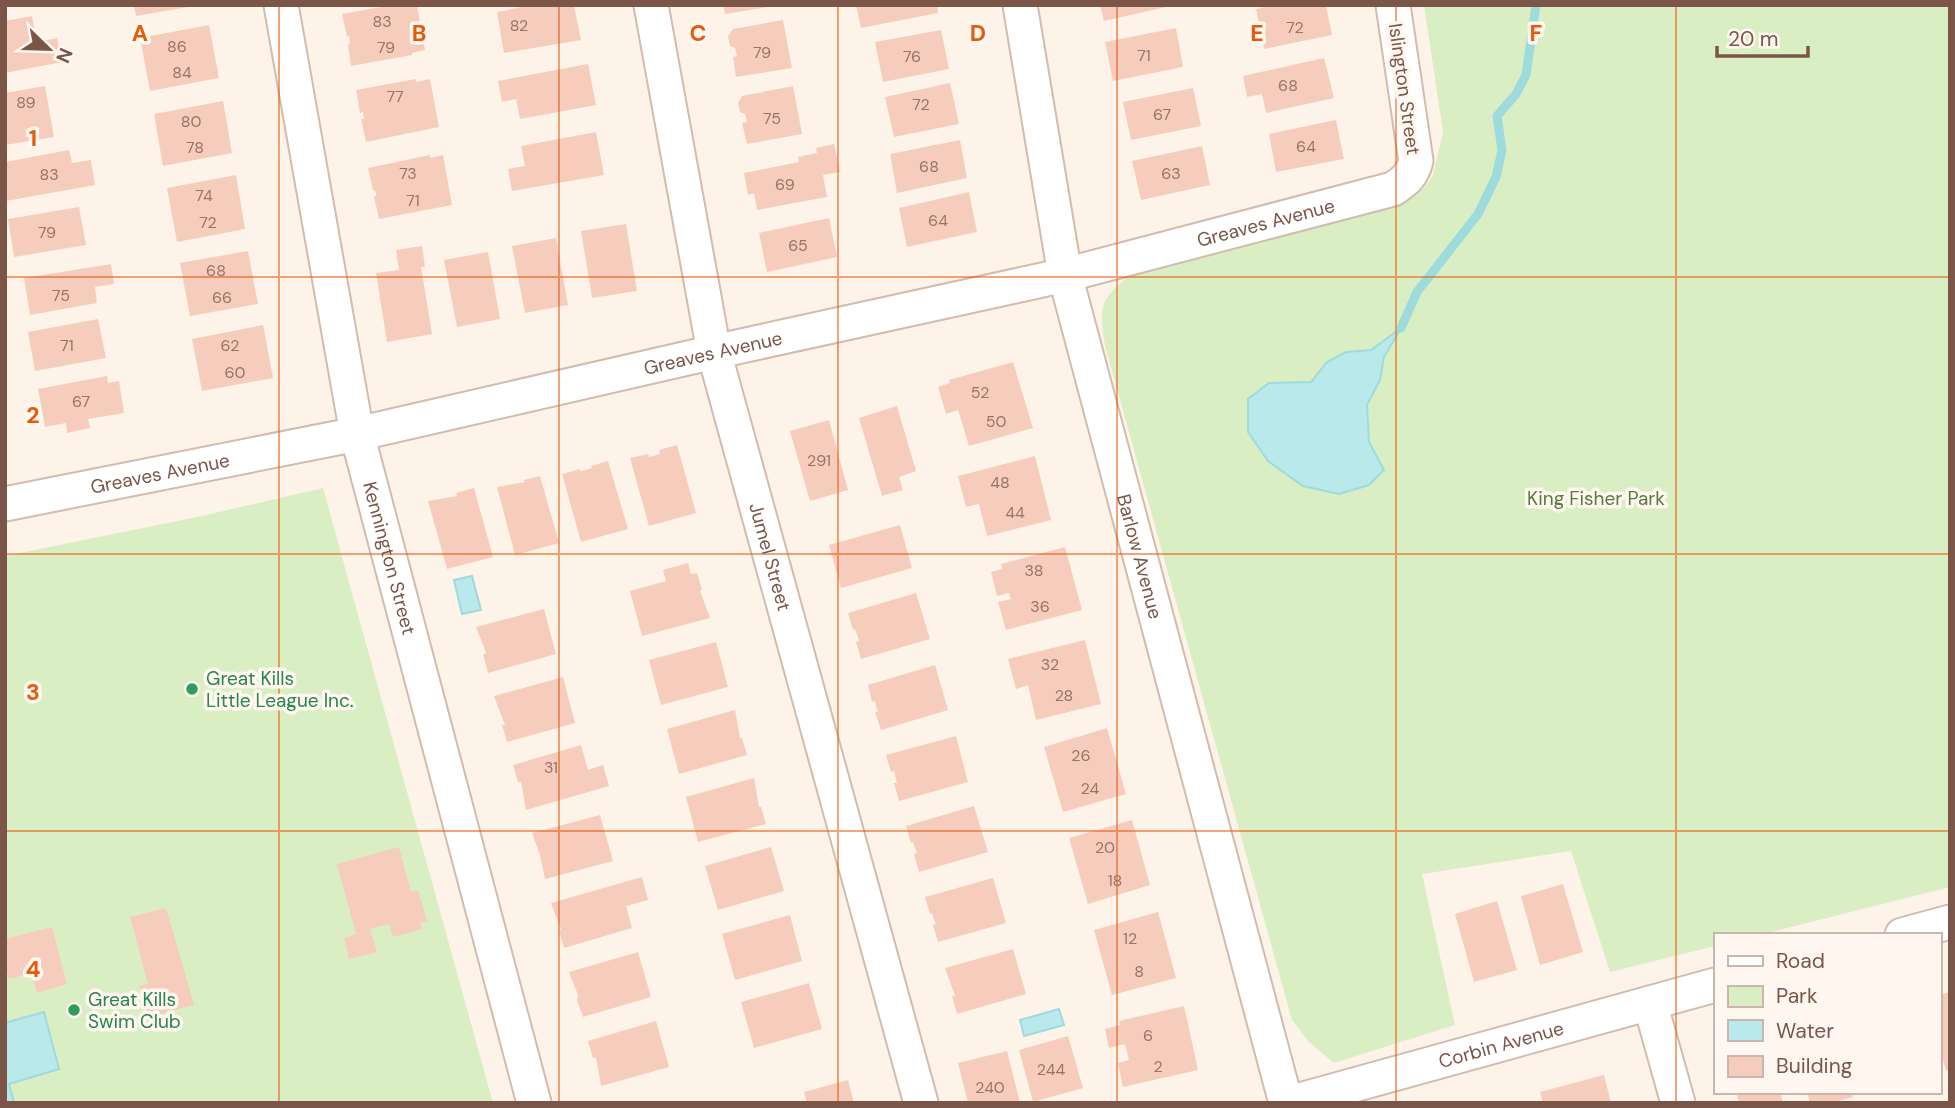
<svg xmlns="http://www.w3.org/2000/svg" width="1955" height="1108" font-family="'DM Sans',sans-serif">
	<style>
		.green { fill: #daeec4 }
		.water { fill: #b9e9ea; stroke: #9edbdd; stroke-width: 2 }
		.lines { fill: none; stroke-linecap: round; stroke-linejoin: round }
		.stream { stroke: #9edbdd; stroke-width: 9 }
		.building { fill: #f6cdbc }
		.street-casing { stroke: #d4bbae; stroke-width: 37 }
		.street { stroke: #fff; stroke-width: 33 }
		.grid { fill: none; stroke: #e8590c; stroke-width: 2; stroke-opacity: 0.55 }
		.leisure-dot { fill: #2e9e5b; stroke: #fff7f0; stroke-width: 2.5 }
		.labels { text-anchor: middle; stroke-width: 7; stroke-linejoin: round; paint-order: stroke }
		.number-label { font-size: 16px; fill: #9a7365 }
		.street-label { font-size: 19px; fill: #7b5548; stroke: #fff7f0 }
		.park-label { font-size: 19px; fill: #567c3c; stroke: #fff7f0 }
		.leisure-label { font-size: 19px; fill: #27864d; stroke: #fff7f0; text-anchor: start }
		.grid-label { font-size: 23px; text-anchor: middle; font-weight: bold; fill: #e8590c; stroke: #fff7f0; stroke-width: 7; stroke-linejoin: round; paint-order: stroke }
	</style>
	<rect width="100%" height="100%" fill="#fef3e8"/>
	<g class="green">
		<path d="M1424,5h526v882l-191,48h-44v11l-105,26 -39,-121 -149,23 33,151 -121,38 -25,-21 -17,-22 -187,-674c-7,-43 -4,-48 30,-75l270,-72 19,-11 9,-13 10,-43z"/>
		<polygon points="323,488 493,1103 5,1103 5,556 202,516"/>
	</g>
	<g class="water">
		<polygon points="1401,328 1384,357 1380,380 1367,405 1369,442 1384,470 1369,485 1339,494 1303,486 1268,461 1248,432 1248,399 1269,383 1311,382 1327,362 1346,352 1371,350"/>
		<polygon points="472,576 481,610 462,614 454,580"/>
		<polygon points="1059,1009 1064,1025 1024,1036 1020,1020"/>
		<polygon points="44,1012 59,1069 9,1084 14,1103 5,1103 5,1023"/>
	</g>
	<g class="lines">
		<polyline class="stream" points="1401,328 1417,292 1478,214 1496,177 1502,150 1497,116 1516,94 1526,75 1536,5"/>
	</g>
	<g class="building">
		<polygon points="134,5 187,5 188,7 136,16"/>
		<polygon points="392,5 417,5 425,50 412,53 412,55 351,66 348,44 350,43 349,36 347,37 342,14"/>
		<polygon points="532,5 574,5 581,40 504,53 497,12"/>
		<polygon points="723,5 768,5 768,7 725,14"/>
		<polygon points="856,5 937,5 938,13 861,28"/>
		<polygon points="1100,5 1170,5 1170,6 1104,21"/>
		<polygon points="1275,5 1326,5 1332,35 1264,49 1256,9"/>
		<polygon points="32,16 37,42 57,38 62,62 5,73 5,21"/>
		<polygon points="783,20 792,68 736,77 733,57 737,56 735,48 730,46 728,36 733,29"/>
		<polygon points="209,25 219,78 150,91 140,38"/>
		<polygon points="1176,28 1183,67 1113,81 1105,42"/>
		<polygon points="941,30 949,69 883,82 875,42"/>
		<polygon points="1324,58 1334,98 1266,113 1262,94 1247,97 1243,76"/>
		<polygon points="588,64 596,105 520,119 516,99 502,102 498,81"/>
		<polygon points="416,79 416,82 430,79 439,127 366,142 361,119 364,119 363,112 360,113 356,90"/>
		<polygon points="950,83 959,124 894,137 885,97"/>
		<polygon points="45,86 54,137 5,145 5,93"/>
		<polygon points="793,86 802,134 747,144 742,123 747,122 745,114 740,112 738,103 742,96"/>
		<polygon points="1193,88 1201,126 1131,140 1123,102"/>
		<polygon points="223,101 232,153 163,166 154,114"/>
		<polygon points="1336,120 1344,159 1276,172 1269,134"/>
		<polygon points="596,132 604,175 512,191 508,169 525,166 521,146"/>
		<polygon points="960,140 967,178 897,193 890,154"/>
		<polygon points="834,144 840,172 823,175 827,197 757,210 754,193 748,195 744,173 799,162 798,157 817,153 816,148"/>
		<polygon points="1202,146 1210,185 1141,200 1132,161"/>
		<polygon points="69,150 72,163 91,160 95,185 6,201 5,162"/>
		<polygon points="430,155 430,158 443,155 452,205 379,219 374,196 376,196 376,192 373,190 368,168"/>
		<polygon points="236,175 245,229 177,242 167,188"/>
		<polygon points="969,192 977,232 907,247 899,208"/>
		<polygon points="79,207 86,245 14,257 8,219"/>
		<polygon points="829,218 837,257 767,272 759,233"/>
		<polygon points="626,224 637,291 592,298 581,231"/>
		<polygon points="556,238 568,305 525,313 512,246"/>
		<polygon points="422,246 425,267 421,267 432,334 387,342 376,273 399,270 396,250"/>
		<polygon points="248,251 258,304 190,316 180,263"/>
		<polygon points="488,252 500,319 457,327 444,260"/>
		<polygon points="111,264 114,284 95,287 97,303 30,315 24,278"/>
		<polygon points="98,319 106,358 35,371 28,332"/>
		<polygon points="263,325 273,378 202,391 192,339"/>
		<polygon points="1013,362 1033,428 969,446 958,410 946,414 938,387 950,383 949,380"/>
		<polygon points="107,376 108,383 119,381 124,413 88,419 90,428 67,433 66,423 45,427 38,389"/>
		<polygon points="897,406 916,471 899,477 903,490 882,496 859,418"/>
		<polygon points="829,420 848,490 810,501 790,431"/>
		<polygon points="677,445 696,513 649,526 630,458 648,454 649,457 660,454 659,450"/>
		<polygon points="1035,456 1051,520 987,536 979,504 966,507 958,476"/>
		<polygon points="608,461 628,529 581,542 562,474 580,469 580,471 586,470 592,468 591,466"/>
		<polygon points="540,476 559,543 515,555 497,487 525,482 524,480"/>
		<polygon points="474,488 493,557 447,569 428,501 457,496 456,493"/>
		<polygon points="900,525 912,568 841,588 829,545"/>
		<polygon points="1065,547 1082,610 1006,630 998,602 1011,599 1009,593 997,596 991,572 1002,569 1001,564"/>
		<polygon points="688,563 691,574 697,573 702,590 700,591 710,618 642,636 630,591 666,581 663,570"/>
		<polygon points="916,593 930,639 861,659 856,642 859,641 855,629 853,630 848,613"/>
		<polygon points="544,609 556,654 488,673 483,654 486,654 485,650 476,627"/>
		<polygon points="1085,640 1101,704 1036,720 1028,685 1016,689 1008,659"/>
		<polygon points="716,642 728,687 661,705 649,660"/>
		<polygon points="935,665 948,710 881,730 875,712 878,712 876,707 875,701 872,702 868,685"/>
		<polygon points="563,677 575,723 507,742 502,725 505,725 494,696"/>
		<polygon points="735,710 740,738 742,738 747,755 679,774 667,729"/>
		<polygon points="1107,728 1126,794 1063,812 1044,747"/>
		<polygon points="956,736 968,782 899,801 894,783 897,783 894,771 891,772 886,755"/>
		<polygon points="581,745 588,770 603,765 609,786 526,810 521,782 518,782 513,765"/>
		<polygon points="754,778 759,807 761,807 766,824 698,842 686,797"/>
		<polygon points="974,806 988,852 919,872 914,854 917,853 915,848 913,842 911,843 906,826"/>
		<polygon points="600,815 613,861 545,879 540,855 532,833"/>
		<polygon points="1132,820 1150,885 1088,904 1069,838"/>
		<polygon points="399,847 411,892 418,890 427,921 420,923 422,929 393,937 389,924 370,929 377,952 349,959 344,938 356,934 337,864"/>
		<polygon points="771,847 784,891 718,910 705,866"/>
		<polygon points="642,877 648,900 626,906 632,928 564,948 559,931 561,930 551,903"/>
		<polygon points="993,878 1006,923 938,942 933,925 936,924 934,920 932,913 930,914 925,897"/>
		<polygon points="1563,884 1583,952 1540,965 1521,896"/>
		<polygon points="1497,901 1517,970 1474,982 1455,914"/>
		<polygon points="166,908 194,1005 148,1017 139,986 148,984 130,917"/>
		<polygon points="1158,912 1176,978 1112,995 1094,930"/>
		<polygon points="790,915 802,961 735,980 722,934"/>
		<polygon points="52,927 67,984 37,993 31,973 9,979 7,972 5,973 5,939"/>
		<polygon points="1013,949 1026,994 957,1014 952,996 955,996 945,968"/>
		<polygon points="638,952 651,997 583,1017 577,1000 578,995 569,972"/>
		<polygon points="809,983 822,1029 754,1048 741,1002"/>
		<polygon points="1950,992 1950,1070 1946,1071 1939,1046 1939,995"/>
		<polygon points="1184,1006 1198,1070 1123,1087 1118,1063 1129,1060 1125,1044 1109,1048 1105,1029 1120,1025 1119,1021"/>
		<polygon points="656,1021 669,1067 601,1086 597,1063 596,1057 593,1058 588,1041"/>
		<polygon points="1068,1036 1083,1088 1033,1102 1019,1050"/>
		<polygon points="1007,1051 1020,1103 968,1103 958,1063"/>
		<polygon points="1604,1075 1611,1103 1543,1103 1540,1092"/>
		<polygon points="848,1080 854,1103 807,1103 804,1092"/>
		<polygon points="1736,1092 1780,1092 1783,1103 1739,1103"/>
		<polygon points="1807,1092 1852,1092 1853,1097 1831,1103 1810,1103"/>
	</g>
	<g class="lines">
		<defs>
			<g id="street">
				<path id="s1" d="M281,5l76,429 177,669"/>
				<path id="s2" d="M651,5l63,347 207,751"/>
				<path id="s3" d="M1020,5l45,270 221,828"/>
				<path id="s4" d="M5,504l352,-70 357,-82 351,-77 328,-86c12,-8 19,-13 23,-28l-23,-156"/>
				<polyline points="1902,935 1950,922"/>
				<polyline points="1650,1003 1678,1103"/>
				<path id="s5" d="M1289,1103l426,-118"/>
			</g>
		</defs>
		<use href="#street" class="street-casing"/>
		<use href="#street" class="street"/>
	</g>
	<path class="grid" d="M279,5v1098M559,5v1098M838,5v1098M1117,5v1098M1396,5v1098M1676,5v1098M5,277h1945M5,554h1945M5,831h1945"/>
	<g class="leisure-dot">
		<circle cx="192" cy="689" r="7"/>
		<circle cx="74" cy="1010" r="7"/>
	</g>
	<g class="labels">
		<g class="number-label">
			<text x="382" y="27">83</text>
			<text x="519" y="31">82</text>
			<text x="1295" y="33">72</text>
			<text x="177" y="52">86</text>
			<text x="386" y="53">79</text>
			<text x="762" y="58">79</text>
			<text x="1144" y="61">71</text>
			<text x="912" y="62">76</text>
			<text x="182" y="78">84</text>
			<text x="1288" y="91">68</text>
			<text x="395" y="102">77</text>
			<text x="26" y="108">89</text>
			<text x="921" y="110">72</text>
			<text x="1162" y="120">67</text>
			<text x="772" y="124">75</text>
			<text x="191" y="127">80</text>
			<text x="1306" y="152">64</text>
			<text x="195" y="153">78</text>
			<text x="929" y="172">68</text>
			<text x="408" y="179">73</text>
			<text x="1171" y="179">63</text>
			<text x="49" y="180">83</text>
			<text x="785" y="190">69</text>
			<text x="204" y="201">74</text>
			<text x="413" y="206">71</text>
			<text x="938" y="226">64</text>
			<text x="208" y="228">72</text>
			<text x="47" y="238">79</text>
			<text x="798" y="251">65</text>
			<text x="216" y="276">68</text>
			<text x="61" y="301">75</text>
			<text x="222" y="303">66</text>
			<text x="67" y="351">71</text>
			<text x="230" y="351">62</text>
			<text x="235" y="378">60</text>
			<text x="980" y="398">52</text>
			<text x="81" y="407">67</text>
			<text x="996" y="427">50</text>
			<text x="819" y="466">291</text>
			<text x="1000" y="488">48</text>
			<text x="1015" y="518">44</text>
			<text x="1034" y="576">38</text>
			<text x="1040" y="612">36</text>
			<text x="1050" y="670">32</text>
			<text x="1064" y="701">28</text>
			<text x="1081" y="761">26</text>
			<text x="551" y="773">31</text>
			<text x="1090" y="794">24</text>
			<text x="1105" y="853">20</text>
			<text x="1115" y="886">18</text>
			<text x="1130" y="944">12</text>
			<text x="1139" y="977">8</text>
			<text x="1148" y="1041">6</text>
			<text x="1158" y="1072">2</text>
			<text x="1051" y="1075">244</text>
			<text x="990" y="1093">240</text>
		</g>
		<g class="street-label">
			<text transform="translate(1405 89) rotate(82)" y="7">Islington Street</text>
			<text dy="7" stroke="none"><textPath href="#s4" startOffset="1292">Greaves Avenue</textPath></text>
			<text dy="7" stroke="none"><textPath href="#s4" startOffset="724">Greaves Avenue</textPath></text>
			<text dy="7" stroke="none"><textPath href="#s4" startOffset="158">Greaves Avenue</textPath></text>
			<text dy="7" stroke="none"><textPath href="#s2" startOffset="565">Jumel Street</textPath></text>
			<text dy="7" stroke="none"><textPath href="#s3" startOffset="565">Barlow Avenue</textPath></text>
			<text dy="7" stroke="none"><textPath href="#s1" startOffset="564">Kennington Street</textPath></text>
			<text dy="7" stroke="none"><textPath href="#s5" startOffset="220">Corbin Avenue</textPath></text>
		</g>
		<g class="park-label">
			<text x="1596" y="505">King Fisher Park</text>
		</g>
		<g class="leisure-label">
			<text x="206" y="685">Great Kills<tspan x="206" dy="22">Little League Inc.</tspan></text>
			<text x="88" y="1006">Great Kills<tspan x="88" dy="22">Swim Club</tspan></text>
		</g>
	</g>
	<g class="grid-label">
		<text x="140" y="41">A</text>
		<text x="419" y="41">B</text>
		<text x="698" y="41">C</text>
		<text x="978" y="41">D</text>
		<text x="1257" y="41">E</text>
		<text x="1536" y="41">F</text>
		<text x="33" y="146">1</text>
		<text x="33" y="423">2</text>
		<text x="33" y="700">3</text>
		<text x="33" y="977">4</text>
	</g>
	<rect width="1955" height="1108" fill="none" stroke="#7b5548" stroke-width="14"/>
	<rect x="1714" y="933" width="228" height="161" fill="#fff7f0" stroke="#cab6ad" stroke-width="2"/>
	<rect x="1728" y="956" width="35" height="10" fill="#ffffff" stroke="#cab6ad" stroke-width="2"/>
	<text x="1776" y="968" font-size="21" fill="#7b5548">Road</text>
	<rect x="1728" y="986" width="35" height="21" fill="#daeec4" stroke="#cab6ad" stroke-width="2"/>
	<text x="1776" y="1003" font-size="21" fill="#7b5548">Park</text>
	<rect x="1728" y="1020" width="35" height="21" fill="#b9e9ea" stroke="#cab6ad" stroke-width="2"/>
	<text x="1776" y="1038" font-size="21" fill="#7b5548">Water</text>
	<rect x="1728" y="1056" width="35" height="21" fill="#f6cdbc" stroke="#cab6ad" stroke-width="2"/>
	<text x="1776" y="1073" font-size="21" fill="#7b5548">Building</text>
	<g transform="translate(49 49) rotate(113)" stroke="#fff7f0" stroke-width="5" paint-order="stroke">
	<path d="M0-5L12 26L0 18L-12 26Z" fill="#7b5548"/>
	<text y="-10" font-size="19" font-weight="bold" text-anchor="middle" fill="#7b5548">N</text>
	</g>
	<path d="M1717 46v10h91v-10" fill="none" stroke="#7b5548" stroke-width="3.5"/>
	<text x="1728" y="46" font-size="21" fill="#7b5548" stroke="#fff7f0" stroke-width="5" paint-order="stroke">20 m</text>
</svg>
